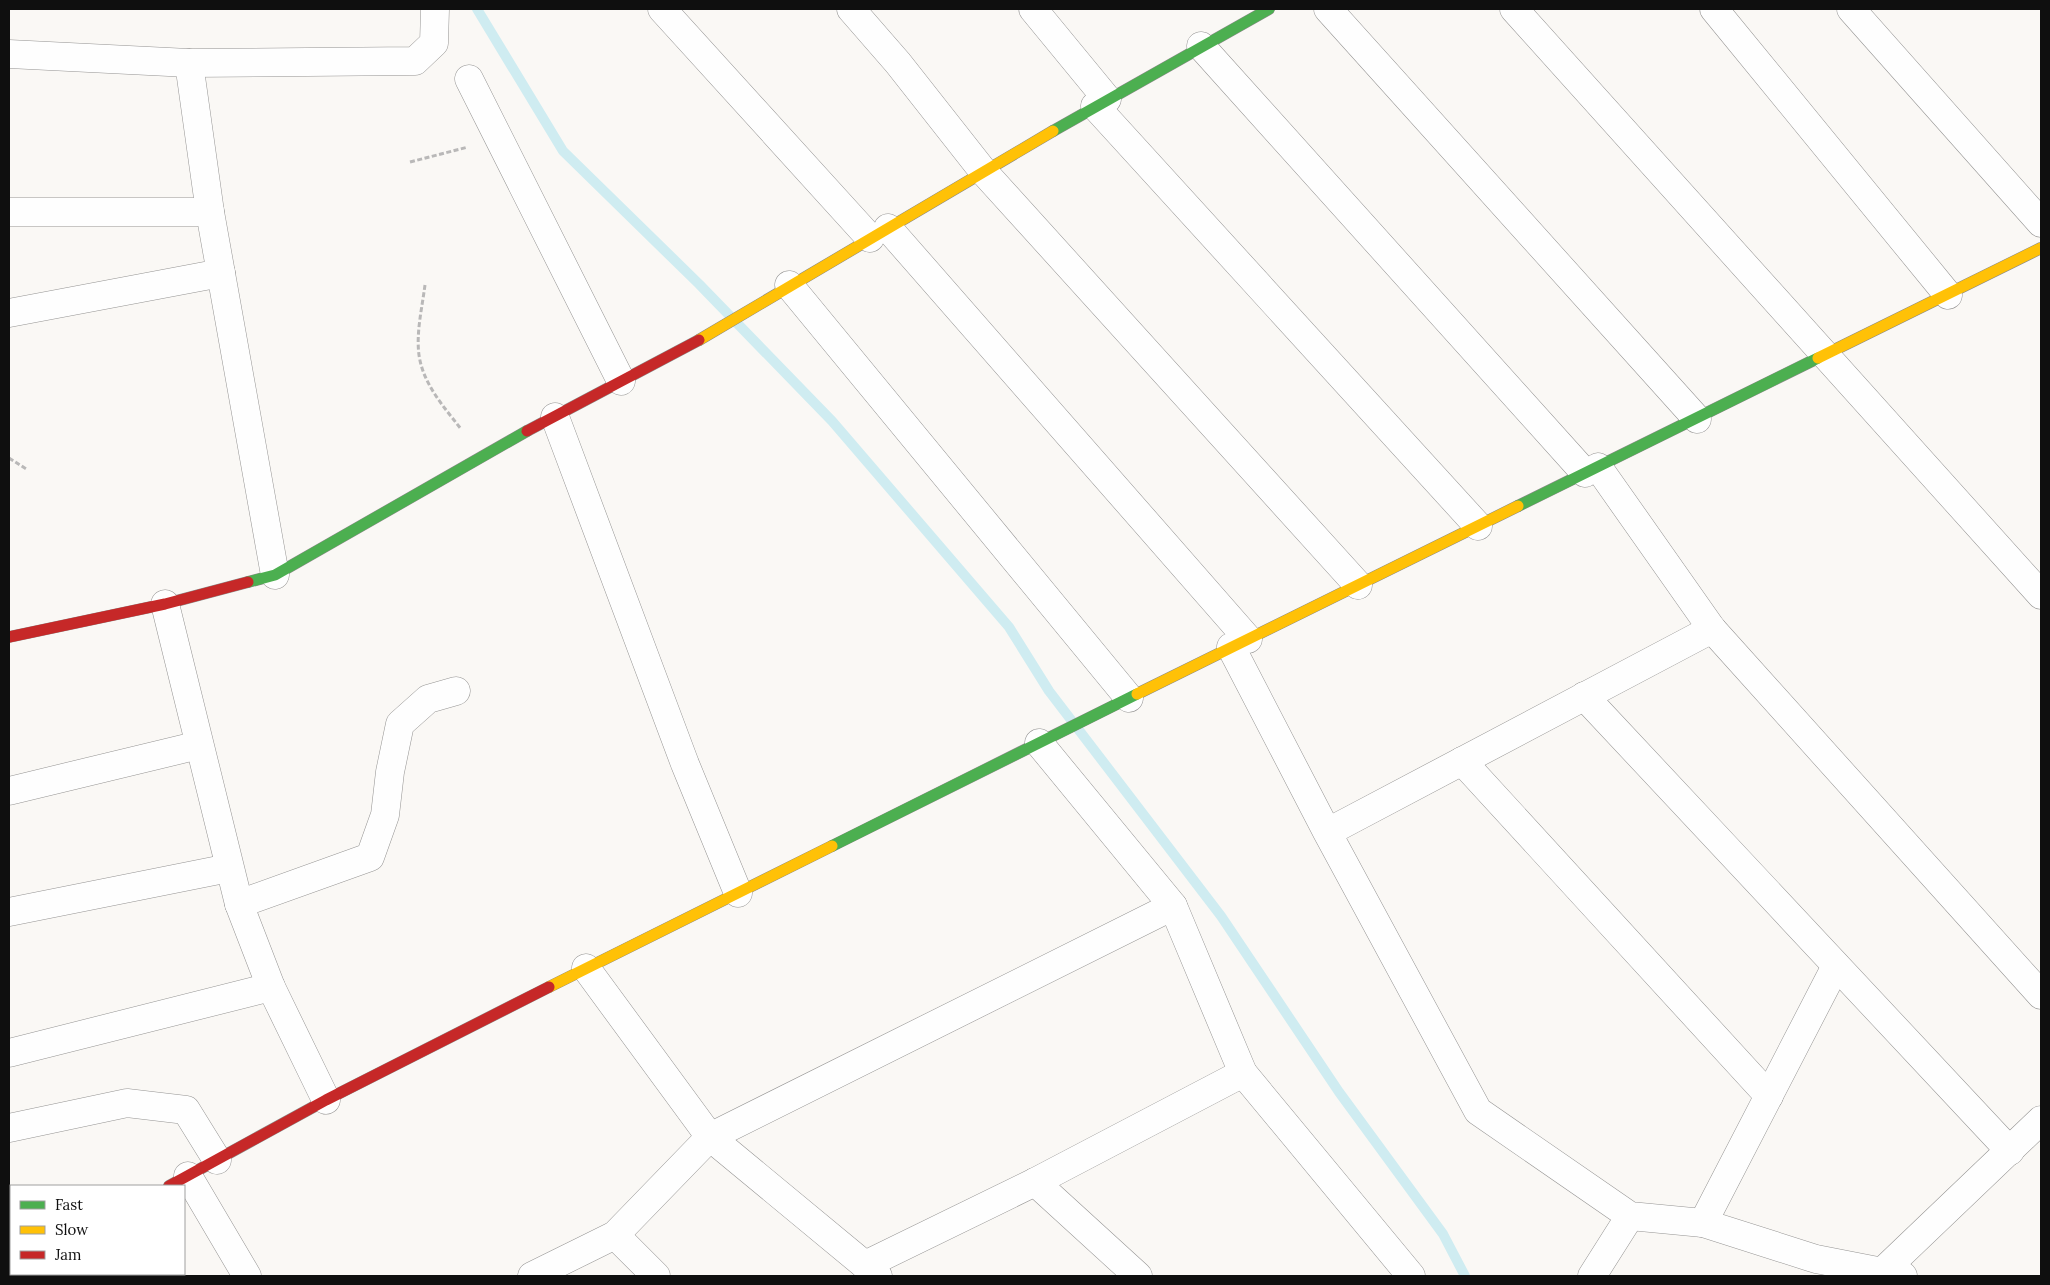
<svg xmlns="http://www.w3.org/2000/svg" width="2050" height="1285" font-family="Lora,serif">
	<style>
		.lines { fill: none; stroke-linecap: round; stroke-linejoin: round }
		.stream { stroke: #cfecf1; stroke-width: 10 }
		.street-casing { stroke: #959493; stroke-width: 29 }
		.fast-casing { stroke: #8b8b89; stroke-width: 12 }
		.slow-casing { stroke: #8b8b89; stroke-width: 12 }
		.jam-casing { stroke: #8b8b89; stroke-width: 12 }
		.path { stroke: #b9b8b8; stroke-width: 3; stroke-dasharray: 5 2.5; stroke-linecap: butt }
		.street { stroke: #fefefe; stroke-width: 28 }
		.fast { stroke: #4caf50; stroke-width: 11 }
		.slow { stroke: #ffc107; stroke-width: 11 }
		.jam { stroke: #c62828; stroke-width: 11 }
	</style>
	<rect width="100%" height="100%" fill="#faf8f5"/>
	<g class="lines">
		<polyline class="stream" points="477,9 563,151 699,284 832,421 1009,627 1049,691 1221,916 1339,1092 1443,1234 1465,1276"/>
		<defs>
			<g id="street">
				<polyline points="662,9 870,238"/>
				<polyline points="851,9 898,63 983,171 1358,585"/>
				<polyline points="1033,9 1107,99"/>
				<polyline points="1328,9 1697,419"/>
				<polyline points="1514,9 2041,595"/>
				<polyline points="1714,9 1948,295"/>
				<polyline points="1851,9 2041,223"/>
				<polyline points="1201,46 1585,473"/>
				<polyline points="9,54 189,63 415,61 434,43 435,9"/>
				<polyline points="189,63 210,212 275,575"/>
				<polyline points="469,79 621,381"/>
				<polyline points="1095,106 1478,526"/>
				<polyline points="9,212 210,212"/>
				<polyline points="888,228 1248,639"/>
				<polyline points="789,285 1129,698"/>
				<polyline points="9,313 221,273"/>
				<polyline points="555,417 685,764 738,893"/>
				<polyline points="1598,467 1712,629 2041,995"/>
				<polyline points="165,604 239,904 271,987 326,1100"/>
				<polyline points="1231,647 1327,832 1478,1111 1630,1216 1703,1223 1816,1259 1903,1276"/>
				<polyline points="1584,696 2010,1151"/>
				<polyline points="1039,743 1173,906 1243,1073 1411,1276"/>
				<polyline points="1462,761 1769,1096"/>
				<polyline points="9,791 199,745"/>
				<polyline points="1328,832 1712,629"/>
				<polyline points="239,904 370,857 385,815 390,772 400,724 428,699 456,691"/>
				<polyline points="9,912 229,868"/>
				<polyline points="586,968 710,1137 878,1276"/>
				<polyline points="9,1053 271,987"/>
				<polyline points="9,1128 127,1103 186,1110 217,1160"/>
				<polyline points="188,1176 247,1276"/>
				<polyline points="1035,1182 1138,1276"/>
				<polyline points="1703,1223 1836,966"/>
				<polyline points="615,1235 656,1276"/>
				<polyline points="865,1265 1035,1182 1243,1073"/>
				<polyline points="1883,1271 2041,1120"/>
				<polyline points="532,1276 615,1235 710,1137 1173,906"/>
				<polyline points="1592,1276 1630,1216"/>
			</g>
			<g id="fast">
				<polyline points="1053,131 1269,9"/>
				<polyline points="1518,506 1818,358"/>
				<polyline points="248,582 275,575 527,431"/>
				<polyline points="832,846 1137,694"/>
			</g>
			<g id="slow">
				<polyline points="699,340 1053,131"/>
				<polyline points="1818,358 2041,248"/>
				<polyline points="1137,694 1518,506"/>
				<polyline points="549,987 832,846"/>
				<polyline points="9,1270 11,1268"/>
			</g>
			<g id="jam">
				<polyline points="527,431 699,340"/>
				<polyline points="9,637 165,604 248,582"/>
				<polyline points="169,1186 326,1100 549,987"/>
			</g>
		</defs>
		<use href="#street" class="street-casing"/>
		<use href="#fast" class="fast-casing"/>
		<use href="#slow" class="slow-casing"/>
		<use href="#jam" class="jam-casing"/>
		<g class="path">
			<polyline points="410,162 468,147"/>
			<path d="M425,285c-3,23 -9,48 -6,70 4,29 25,52 42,74"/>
			<polyline points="9,458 28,470"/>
		</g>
		<use href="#street" class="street"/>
		<use href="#fast" class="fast"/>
		<use href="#slow" class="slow"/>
		<use href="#jam" class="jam"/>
	</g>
	<rect width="2050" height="1285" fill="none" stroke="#0f0f0f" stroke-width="20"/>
	<rect x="10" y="1185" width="175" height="90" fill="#ffffff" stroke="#9f9f9f"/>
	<rect x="20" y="1201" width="25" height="8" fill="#4caf50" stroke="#9f9f9f"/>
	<text x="55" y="1210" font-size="15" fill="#0f0f0f">Fast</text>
	<rect x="20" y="1226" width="25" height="8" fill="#ffc107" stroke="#9f9f9f"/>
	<text x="55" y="1235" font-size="15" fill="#0f0f0f">Slow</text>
	<rect x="20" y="1251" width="25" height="8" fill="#c62828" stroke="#9f9f9f"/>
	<text x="55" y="1260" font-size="15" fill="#0f0f0f">Jam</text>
</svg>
